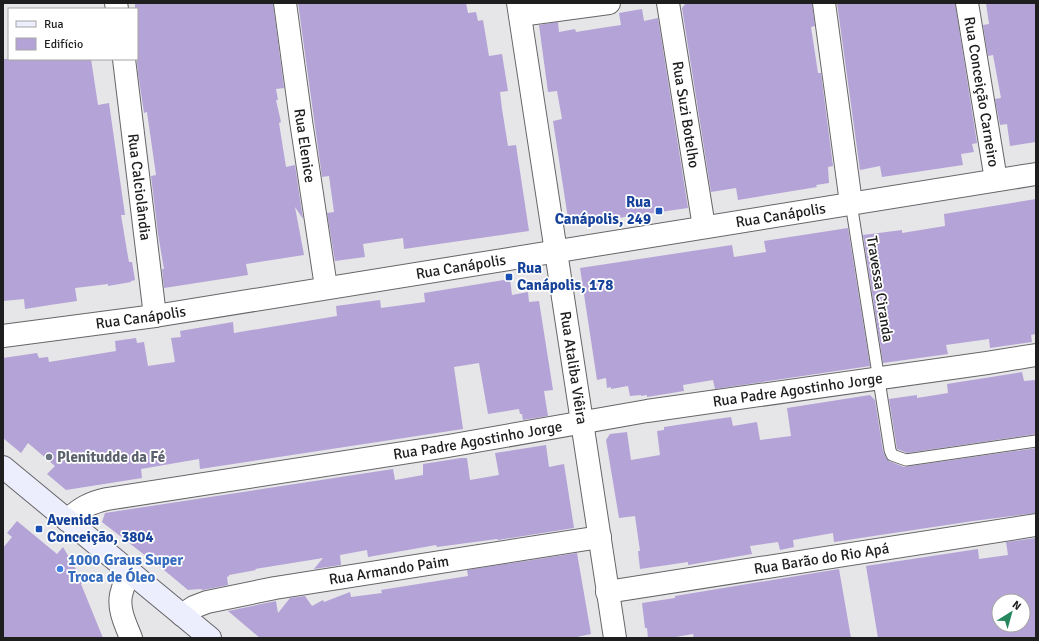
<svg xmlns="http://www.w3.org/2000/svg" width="1039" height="641" font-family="Signika,sans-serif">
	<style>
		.building { fill: #b4a3d7; fill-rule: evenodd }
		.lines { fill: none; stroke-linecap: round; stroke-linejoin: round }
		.service-casing { stroke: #666568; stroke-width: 13 }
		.minor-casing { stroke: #666568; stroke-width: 24 }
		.tertiary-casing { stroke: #666568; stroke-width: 24 }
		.secondary-casing { stroke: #666568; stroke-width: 24 }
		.service { stroke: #fff; stroke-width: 11 }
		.minor { stroke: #fff; stroke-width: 22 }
		.tertiary { stroke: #fff; stroke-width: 22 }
		.secondary { stroke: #edeefd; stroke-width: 22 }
		.transit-dot { fill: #1a4fb4; stroke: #fff; stroke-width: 1.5 }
		.worship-dot { fill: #6b7280; stroke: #fff; stroke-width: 1.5 }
		.shop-dot { fill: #3f7fe0; stroke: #fff; stroke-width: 1.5 }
		.labels { text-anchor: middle; stroke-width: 3.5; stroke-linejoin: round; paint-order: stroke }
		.street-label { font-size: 15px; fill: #1e1e1f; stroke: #fff }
		.transit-label { font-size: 15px; font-weight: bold; fill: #164399; stroke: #fff; text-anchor: start }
		.worship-label { font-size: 15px; font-weight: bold; fill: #5b616d; stroke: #fff; text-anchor: start }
		.shop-label { font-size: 15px; font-weight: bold; fill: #366cbe; stroke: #fff; text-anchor: start }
	</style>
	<rect width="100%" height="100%" fill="#e6e5e8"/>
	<g class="building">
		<polygon points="135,3 273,3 284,88 276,89 278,100 276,100 281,122 279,123 286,167 295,165 303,219 295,207 304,255 246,264 248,275 164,288 162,269 164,269 158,234 151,176 156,175 147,112 144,113 138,73 137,62 137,9 135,9"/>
		<polygon points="298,3 466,3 468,13 476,12 478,21 483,20 489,56 502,54 508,91 500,92 502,109 508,146 516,145 529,231 404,249 403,238 363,244 365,257 335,261 327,213 334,212 329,176 322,177"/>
		<polygon points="686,3 812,3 815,26 811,27 818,73 821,73 833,166 828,167 829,183 816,185 817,187 738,200 736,188 711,192 682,8"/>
		<polygon points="837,3 955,3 977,143 972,144 974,152 961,154 963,165 882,177 880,166 860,170"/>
		<polygon points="986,3 1036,3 1036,142 1010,146 1007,124 1000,125 995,99 1001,98 993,55 988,56 983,25 989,24"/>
		<polygon points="642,9 644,21 658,18 688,208 569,225 553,121 562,119 557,91 548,92 539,25 558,22 559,32 575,29 576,32 601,28 621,25 619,13"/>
		<polygon points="3,59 91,59 98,105 109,103 125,215 121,215 127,251 129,262 132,262 135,280 131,281 131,282 108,286 108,284 75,288 77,301 50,305 25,309 24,299 3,301"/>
		<polygon points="1036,199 1036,334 1031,335 1032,342 990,348 989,339 946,345 948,354 883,363 863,235 902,230 902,233 945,226 944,214"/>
		<polygon points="848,228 870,366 715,389 713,380 683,385 684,391 647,397 647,395 641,396 641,395 630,396 628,386 611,389 611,387 607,388 606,378 597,380 580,268 732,245 734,257 766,252 764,241"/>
		<polygon points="510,279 512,295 528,292 529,302 539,301 553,390 544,391 548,416 523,420 522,414 520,414 519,409 488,414 479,363 454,367 463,429 200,469 199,459 141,469 142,478 66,490 47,474 55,466 28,443 21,453 3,438 3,358 37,353 39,358 48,357 49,362 116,351 115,341 136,338 137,343 144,342 148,366 175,362 171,338 181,337 180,331 233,322 234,333 337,316 336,306 380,300 381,308 425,302 424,293"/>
		<polygon points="1022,372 1024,381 1035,380 1036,388 1036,434 907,453 897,449 889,399 917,395 917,398 948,393 947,384"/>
		<polygon points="870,395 875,400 883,451 886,458 889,461 904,467 1036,448 1036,513 973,521 834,542 833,533 793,540 794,547 780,550 778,542 750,546 752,554 688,565 688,562 640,569 638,551 640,551 635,516 619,518 606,440 610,434 627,432 631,460 660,455 657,431 664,430 664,427 703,421 731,417 733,426 757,422 760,440 791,436 787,408"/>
		<polygon points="546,445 549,467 564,464 574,528 498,540 497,539 437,547 436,545 368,557 367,550 340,555 341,565 314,569 323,558 255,569 256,570 229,575 229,576 227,577 228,585 203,590 200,589 188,590 164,570 102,522 105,513 393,469 395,480 423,475 423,464 461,458 467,458 470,480 499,475 495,453"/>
		<polygon points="17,521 57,554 63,547 80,576 82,583 81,584 103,638 3,638 3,548 12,537 7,533"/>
		<path d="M1036,538v100h-158l-12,-72 112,-17 1,10 29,-4 -2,-13zM999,601h24v24h-24z"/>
		<polygon points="577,553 591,634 572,638 260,638 228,611 276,601 278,613 290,598 305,596 312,606 323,600 324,602 350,592 351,597 382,593 381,590 468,576 467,570"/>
		<polygon points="839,569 851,638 694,638 693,634 670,638 648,638 647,628 645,628 642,603 675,598 675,596"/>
	</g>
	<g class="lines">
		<defs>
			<polyline id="service" points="851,203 890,450 892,455 906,460 1036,441"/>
			<g id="minor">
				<polyline points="116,3 117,9"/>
				<path id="s1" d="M285,3l16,118 25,166"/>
				<path id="s2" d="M668,3l36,224"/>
				<polyline points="824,3 851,203"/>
				<path id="s3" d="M967,3l29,177"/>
				<polyline points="520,15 609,3"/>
				<path id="s4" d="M124,59l31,257"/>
				<path id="s5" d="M67,520c14,-12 22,-17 40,-21l341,-53 199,-35 340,-48 49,-8"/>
				<path d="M128,571c-2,8 -5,16 -7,24 -3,15 5,30 10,43"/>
				<path id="s6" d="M607,592l429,-67"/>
				<path id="s7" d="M182,615l12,-8 13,-5 68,-14 325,-51"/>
			</g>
			<g id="tertiary">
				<path id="s8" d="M518,3l97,635"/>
				<path id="s9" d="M3,336l152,-20 881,-142"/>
			</g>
			<polyline id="secondary" points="3,467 210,638"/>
		</defs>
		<use href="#service" class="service-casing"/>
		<use href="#minor" class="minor-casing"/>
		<use href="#tertiary" class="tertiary-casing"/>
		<use href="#secondary" class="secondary-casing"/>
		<use href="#service" class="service"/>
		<use href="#minor" class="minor"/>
		<use href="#tertiary" class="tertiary"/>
		<use href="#secondary" class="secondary"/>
	</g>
	<g class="transit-dot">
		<rect x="655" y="207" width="8" height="8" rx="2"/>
		<rect x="505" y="273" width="8" height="8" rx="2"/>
		<rect x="35" y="525" width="8" height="8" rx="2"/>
	</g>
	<circle class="worship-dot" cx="49" cy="457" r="4"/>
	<circle class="shop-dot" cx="60" cy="569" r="4"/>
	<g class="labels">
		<g class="street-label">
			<text dy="5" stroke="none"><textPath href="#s3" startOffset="90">Rua Conceição Carneiro</textPath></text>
			<text dy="5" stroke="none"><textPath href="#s2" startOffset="113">Rua Suzi Botelho</textPath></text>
			<text dy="5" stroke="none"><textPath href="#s1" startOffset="144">Rua Elenice</textPath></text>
			<text dy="5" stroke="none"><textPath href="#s4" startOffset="129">Rua Calciolândia</textPath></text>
			<text dy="5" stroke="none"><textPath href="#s9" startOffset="787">Rua Canápolis</textPath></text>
			<text dy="5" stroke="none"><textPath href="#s9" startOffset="463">Rua Canápolis</textPath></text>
			<text transform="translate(880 289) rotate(81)" y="5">Travessa Ciranda</text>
			<text dy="5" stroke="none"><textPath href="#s9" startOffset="139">Rua Canápolis</textPath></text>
			<text dy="5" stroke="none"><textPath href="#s8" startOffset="369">Rua Ataliba Viêira</textPath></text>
			<text dy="5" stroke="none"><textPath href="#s5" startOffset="745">Rua Padre Agostinho Jorge</textPath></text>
			<text dy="5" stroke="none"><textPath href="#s5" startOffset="421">Rua Padre Agostinho Jorge</textPath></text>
			<text dy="5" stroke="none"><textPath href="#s6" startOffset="217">Rua Barão do Rio Apá</textPath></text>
			<text dy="5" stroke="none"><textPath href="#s7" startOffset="213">Rua Armando Paim</textPath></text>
		</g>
		<g class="transit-label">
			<text x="651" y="207" text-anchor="end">Rua<tspan x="651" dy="17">Canápolis, 249</tspan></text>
			<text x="517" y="273">Rua<tspan x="517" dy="17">Canápolis, 178</tspan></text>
			<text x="47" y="525">Avenida<tspan x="47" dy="17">Conceição, 3804</tspan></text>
		</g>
		<g class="worship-label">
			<text x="57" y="462">Plenitudde da Fé</text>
		</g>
		<g class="shop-label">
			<text x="68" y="565">1000 Graus Super<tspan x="68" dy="17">Troca de Óleo</tspan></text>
		</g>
	</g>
	<rect width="1039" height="641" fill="none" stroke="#1e1e1f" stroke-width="8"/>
	<rect x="8" y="8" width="130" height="52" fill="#ffffff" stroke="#a5a5a5"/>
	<rect x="16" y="21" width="20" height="6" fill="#edeefd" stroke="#a5a5a5"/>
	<text x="44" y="28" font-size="12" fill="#1e1e1f">Rua</text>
	<rect x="16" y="38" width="20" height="12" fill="#b4a3d7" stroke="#a5a5a5"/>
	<text x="44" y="48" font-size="12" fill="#1e1e1f">Edifício</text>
	<g transform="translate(1011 613) rotate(37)"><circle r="19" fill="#ffffff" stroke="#a5a5a5"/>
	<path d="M0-3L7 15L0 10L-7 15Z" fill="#26875f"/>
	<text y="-6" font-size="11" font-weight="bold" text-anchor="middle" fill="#1e1e1f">N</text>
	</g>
</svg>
